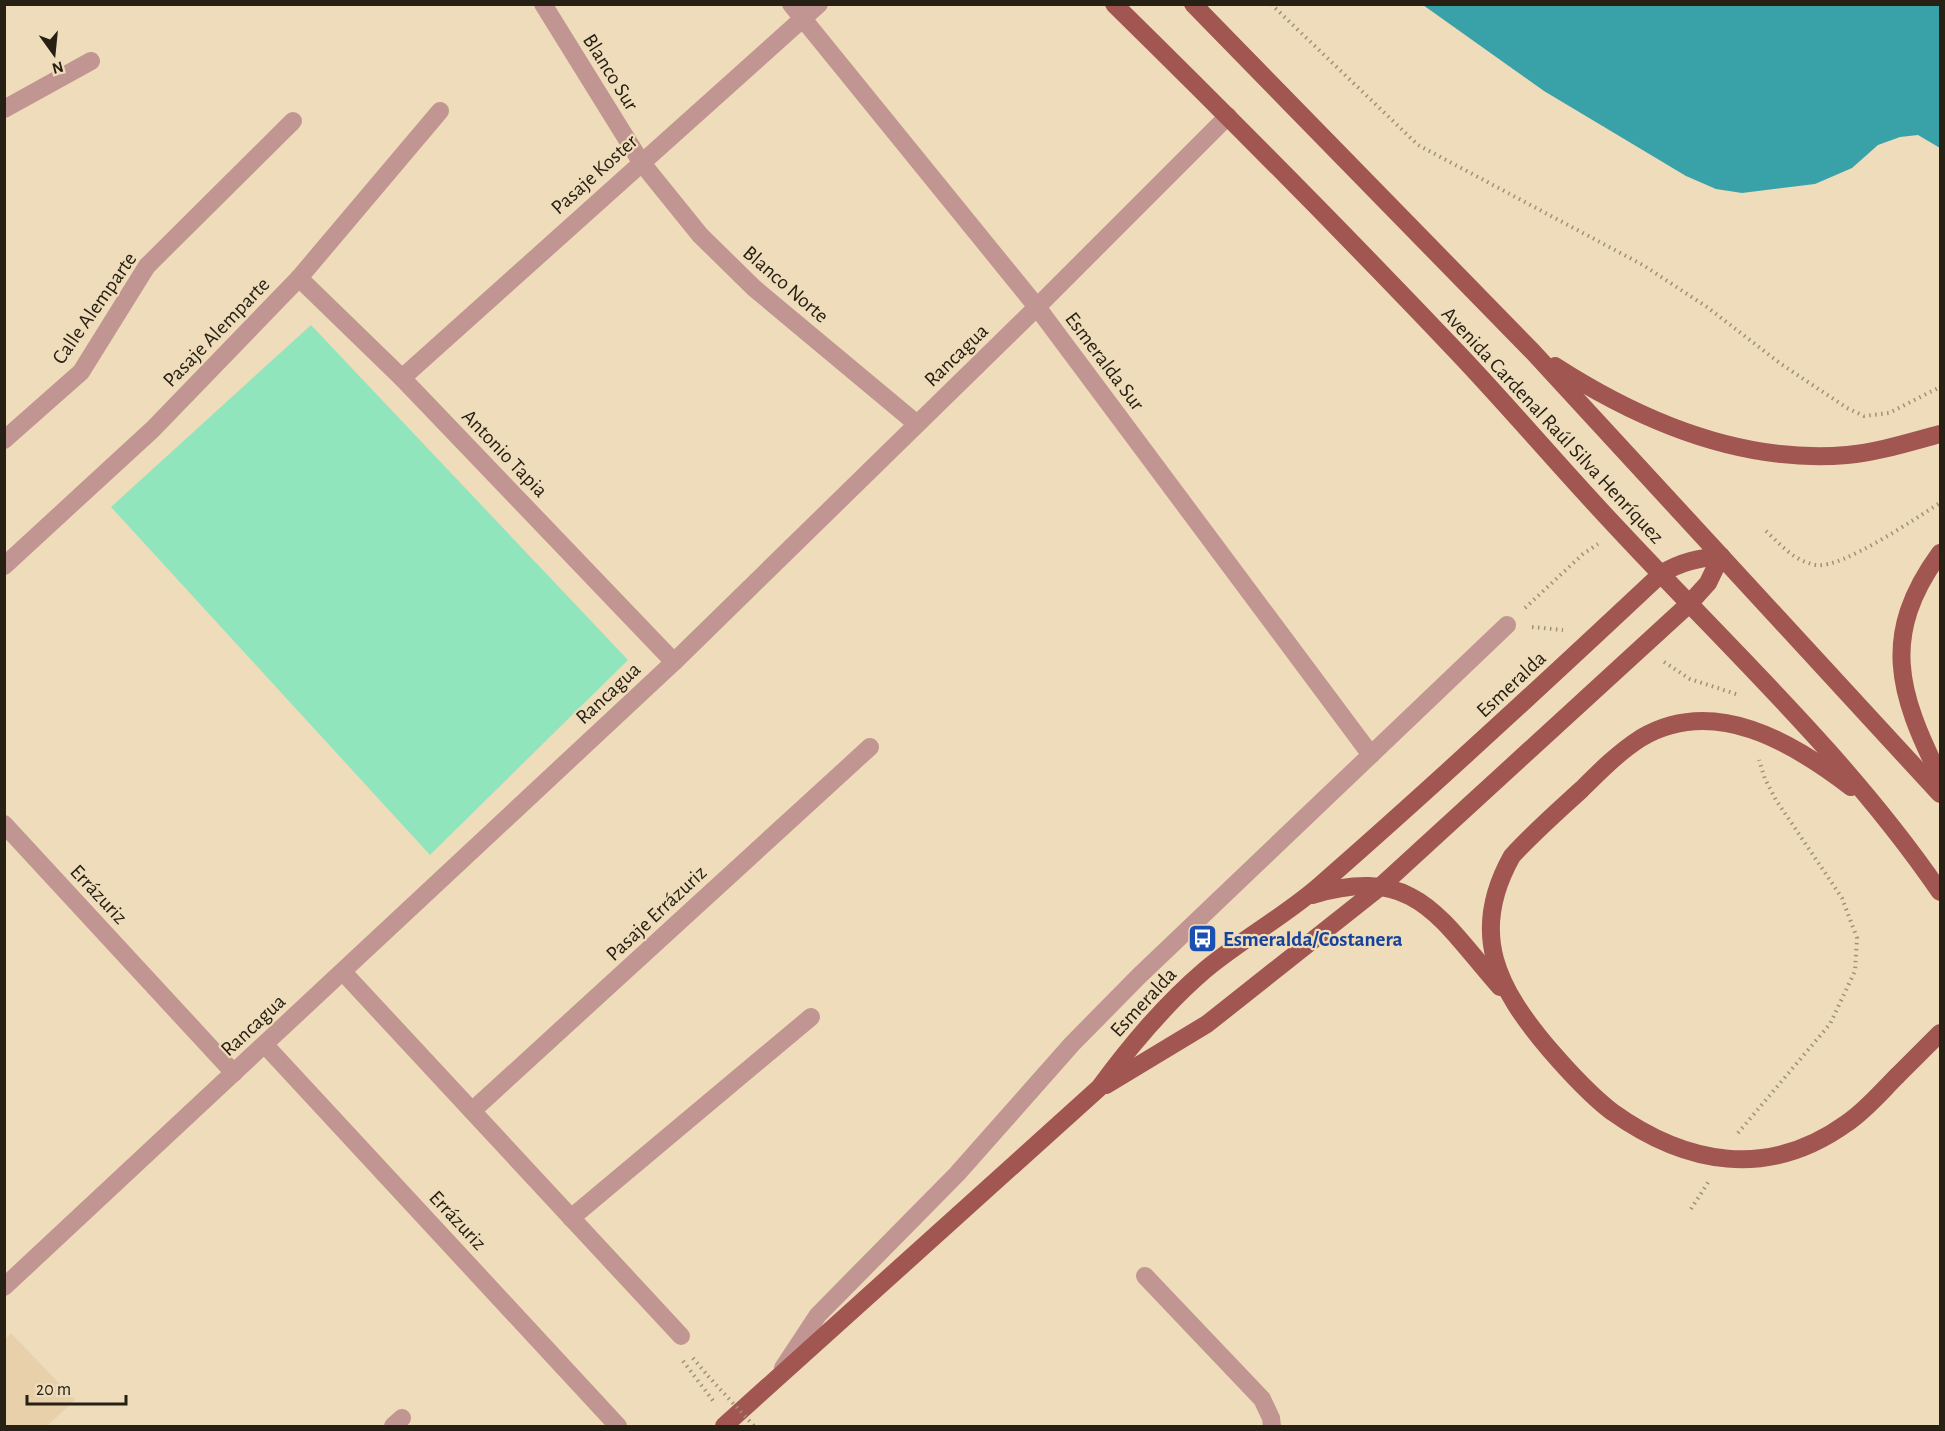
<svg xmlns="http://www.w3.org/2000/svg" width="1945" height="1431" font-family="'Alegreya Sans',sans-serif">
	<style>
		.built { fill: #e8d1aa }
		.green { fill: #91e5bd }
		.water { fill: #39a2a8 }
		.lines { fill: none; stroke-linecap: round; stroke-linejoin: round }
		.path { stroke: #9f9178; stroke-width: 4; stroke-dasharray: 1.5 4.5; stroke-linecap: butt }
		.street { stroke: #c19591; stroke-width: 18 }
		.primary { stroke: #a15651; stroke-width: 18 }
		.path-bridge { stroke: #9f9178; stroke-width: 4; stroke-dasharray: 1.5 4.5; stroke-linecap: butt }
		.primary-bridge { stroke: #a15651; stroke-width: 18 }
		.labels { text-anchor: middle; stroke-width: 4.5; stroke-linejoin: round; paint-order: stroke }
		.street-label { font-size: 21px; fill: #272014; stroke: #efdcbb }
		.transit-label { font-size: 21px; font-weight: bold; fill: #164399; stroke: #efdcbb; text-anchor: start }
	</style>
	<rect width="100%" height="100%" fill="#efdcbb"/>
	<polygon class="built" points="11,1333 75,1400 47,1426 5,1426 5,1339"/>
	<polygon class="green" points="311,325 628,660 430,855 111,507"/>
	<polygon class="water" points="1423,5 1940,5 1940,148 1918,135 1900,137 1878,145 1852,168 1815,184 1742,193 1716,189 1686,176 1544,91"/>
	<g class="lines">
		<g class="path">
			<polyline points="1271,4 1418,145 1643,265 1707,307 1781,364 1847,408 1864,416 1889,413 1940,387"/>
			<path d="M1766,531c15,14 28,30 50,34 26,4 100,-47 124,-62"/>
			<polyline points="1525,608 1583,554 1598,544"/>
			<polyline points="1532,627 1563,630"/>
			<polyline points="1664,662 1690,679 1739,695"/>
			<polyline points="1738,1133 1830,1024 1855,971 1857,938 1842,898 1776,800 1765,779 1759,760"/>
			<polyline points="1691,1209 1709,1181"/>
			<polyline points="693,1358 708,1376"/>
			<polyline points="683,1361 714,1402"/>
		</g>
		<g class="street">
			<polyline points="543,4 641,162 700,235 754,288 917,424"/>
			<polyline points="791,4 1037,307 1371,755"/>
			<polyline points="4,109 91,61"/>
			<polyline points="299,278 402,378 674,662"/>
			<polyline points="402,378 819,4"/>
			<polyline points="4,440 81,372 147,266 293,121"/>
			<polyline points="4,566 153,429 299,278 440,111"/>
			<polyline points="4,824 234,1073"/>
			<polyline points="343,972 681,1336"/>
			<polyline points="265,1045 618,1426"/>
			<polyline points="472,1111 870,747"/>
			<polyline points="571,1218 811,1017"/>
			<polyline points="1145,1276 1262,1399 1271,1418 1272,1426"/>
			<polyline points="4,1287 674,662 1037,307 1228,116"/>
			<polyline points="783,1368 818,1315 957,1174 1072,1044 1139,976 1507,625"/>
			<polyline points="393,1426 402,1418"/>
		</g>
		<g class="primary">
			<path d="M1114,4c116,114 231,230 343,348 56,59 108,121 164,180 109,117 228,227 319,360"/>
			<polyline points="1193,4 1533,352 1940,794"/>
			<path d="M1555,366c87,56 187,98 292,89 32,-3 63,-13 93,-21"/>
			<path d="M1940,553c-60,82 -42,140 0,224"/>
			<path d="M1312,895c104,-31 127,23 188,92"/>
			<polyline points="1897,1076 1940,1033"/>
			<polyline points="1106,1085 1207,1024 1380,887 1689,604 1708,583 1721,556"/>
			<path d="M1611,1111c-23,-18 -42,-39 -61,-61 -52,-61 -82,-116 -38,-194 22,-24 46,-45 70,-67 18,-18 37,-37 59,-51 73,-43 151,4 210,49"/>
			<path d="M724,1426l375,-338c32,-43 65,-83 106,-118 36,-30 78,-53 113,-83 117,-102 230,-207 343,-313 19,-12 38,-16 60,-18"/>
		</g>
		<polyline class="path-bridge" points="708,1376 754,1426"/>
		<path class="primary-bridge" d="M1611,1111c75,54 157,69 236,12 19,-13 34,-31 50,-47"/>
	</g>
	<defs>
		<symbol id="bus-square" viewBox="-11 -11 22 22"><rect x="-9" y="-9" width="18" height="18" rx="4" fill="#1a4fb4" stroke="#efdcbb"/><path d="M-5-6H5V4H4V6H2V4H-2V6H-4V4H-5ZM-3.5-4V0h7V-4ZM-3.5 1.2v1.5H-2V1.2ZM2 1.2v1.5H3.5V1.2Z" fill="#fff"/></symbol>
	</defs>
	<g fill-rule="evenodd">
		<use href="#bus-square" x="1186" y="922" width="33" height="33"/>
	</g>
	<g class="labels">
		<g class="street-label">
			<text transform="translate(611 72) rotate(58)" y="7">Blanco Sur</text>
			<text transform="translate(594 174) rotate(-42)" y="7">Pasaje Koster</text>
			<text transform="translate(786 284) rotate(41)" y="7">Blanco Norte</text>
			<text transform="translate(94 308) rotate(-55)" y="7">Calle Alemparte</text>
			<text transform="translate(216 332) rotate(-46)" y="7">Pasaje Alemparte</text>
			<text transform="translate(956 355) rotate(-44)" y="7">Rancagua</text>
			<text transform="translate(1105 361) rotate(53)" y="7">Esmeralda Sur</text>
			<text transform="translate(1553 425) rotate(47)" y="7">Avenida Cardenal Raúl Silva Henríquez</text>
			<text transform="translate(505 453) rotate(46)" y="7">Antonio Tapia</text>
			<text transform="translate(1511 684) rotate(-43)" y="7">Esmeralda</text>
			<text transform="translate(608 693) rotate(-43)" y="7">Rancagua</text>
			<text transform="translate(99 894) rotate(47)" y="7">Errázuriz</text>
			<text transform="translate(656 913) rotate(-43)" y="7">Pasaje Errázuriz</text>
			<text transform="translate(1143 1002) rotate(-47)" y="7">Esmeralda</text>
			<text transform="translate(253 1025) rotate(-43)" y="7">Rancagua</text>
			<text transform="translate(458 1220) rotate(47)" y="7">Errázuriz</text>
		</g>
		<g class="transit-label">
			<text x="1223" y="946">Esmeralda/Costanera</text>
		</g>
	</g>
	<rect width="1945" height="1431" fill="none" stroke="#272014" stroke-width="12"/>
	<g transform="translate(54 54) rotate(165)" stroke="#efdcbb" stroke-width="4.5" paint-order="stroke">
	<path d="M0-4.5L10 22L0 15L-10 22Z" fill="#272014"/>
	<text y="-9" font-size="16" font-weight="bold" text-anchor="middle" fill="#272014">N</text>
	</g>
	<path d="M27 1395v9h99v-9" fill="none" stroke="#272014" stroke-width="3"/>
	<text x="36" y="1395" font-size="18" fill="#272014" stroke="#efdcbb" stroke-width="4.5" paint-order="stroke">20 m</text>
</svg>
